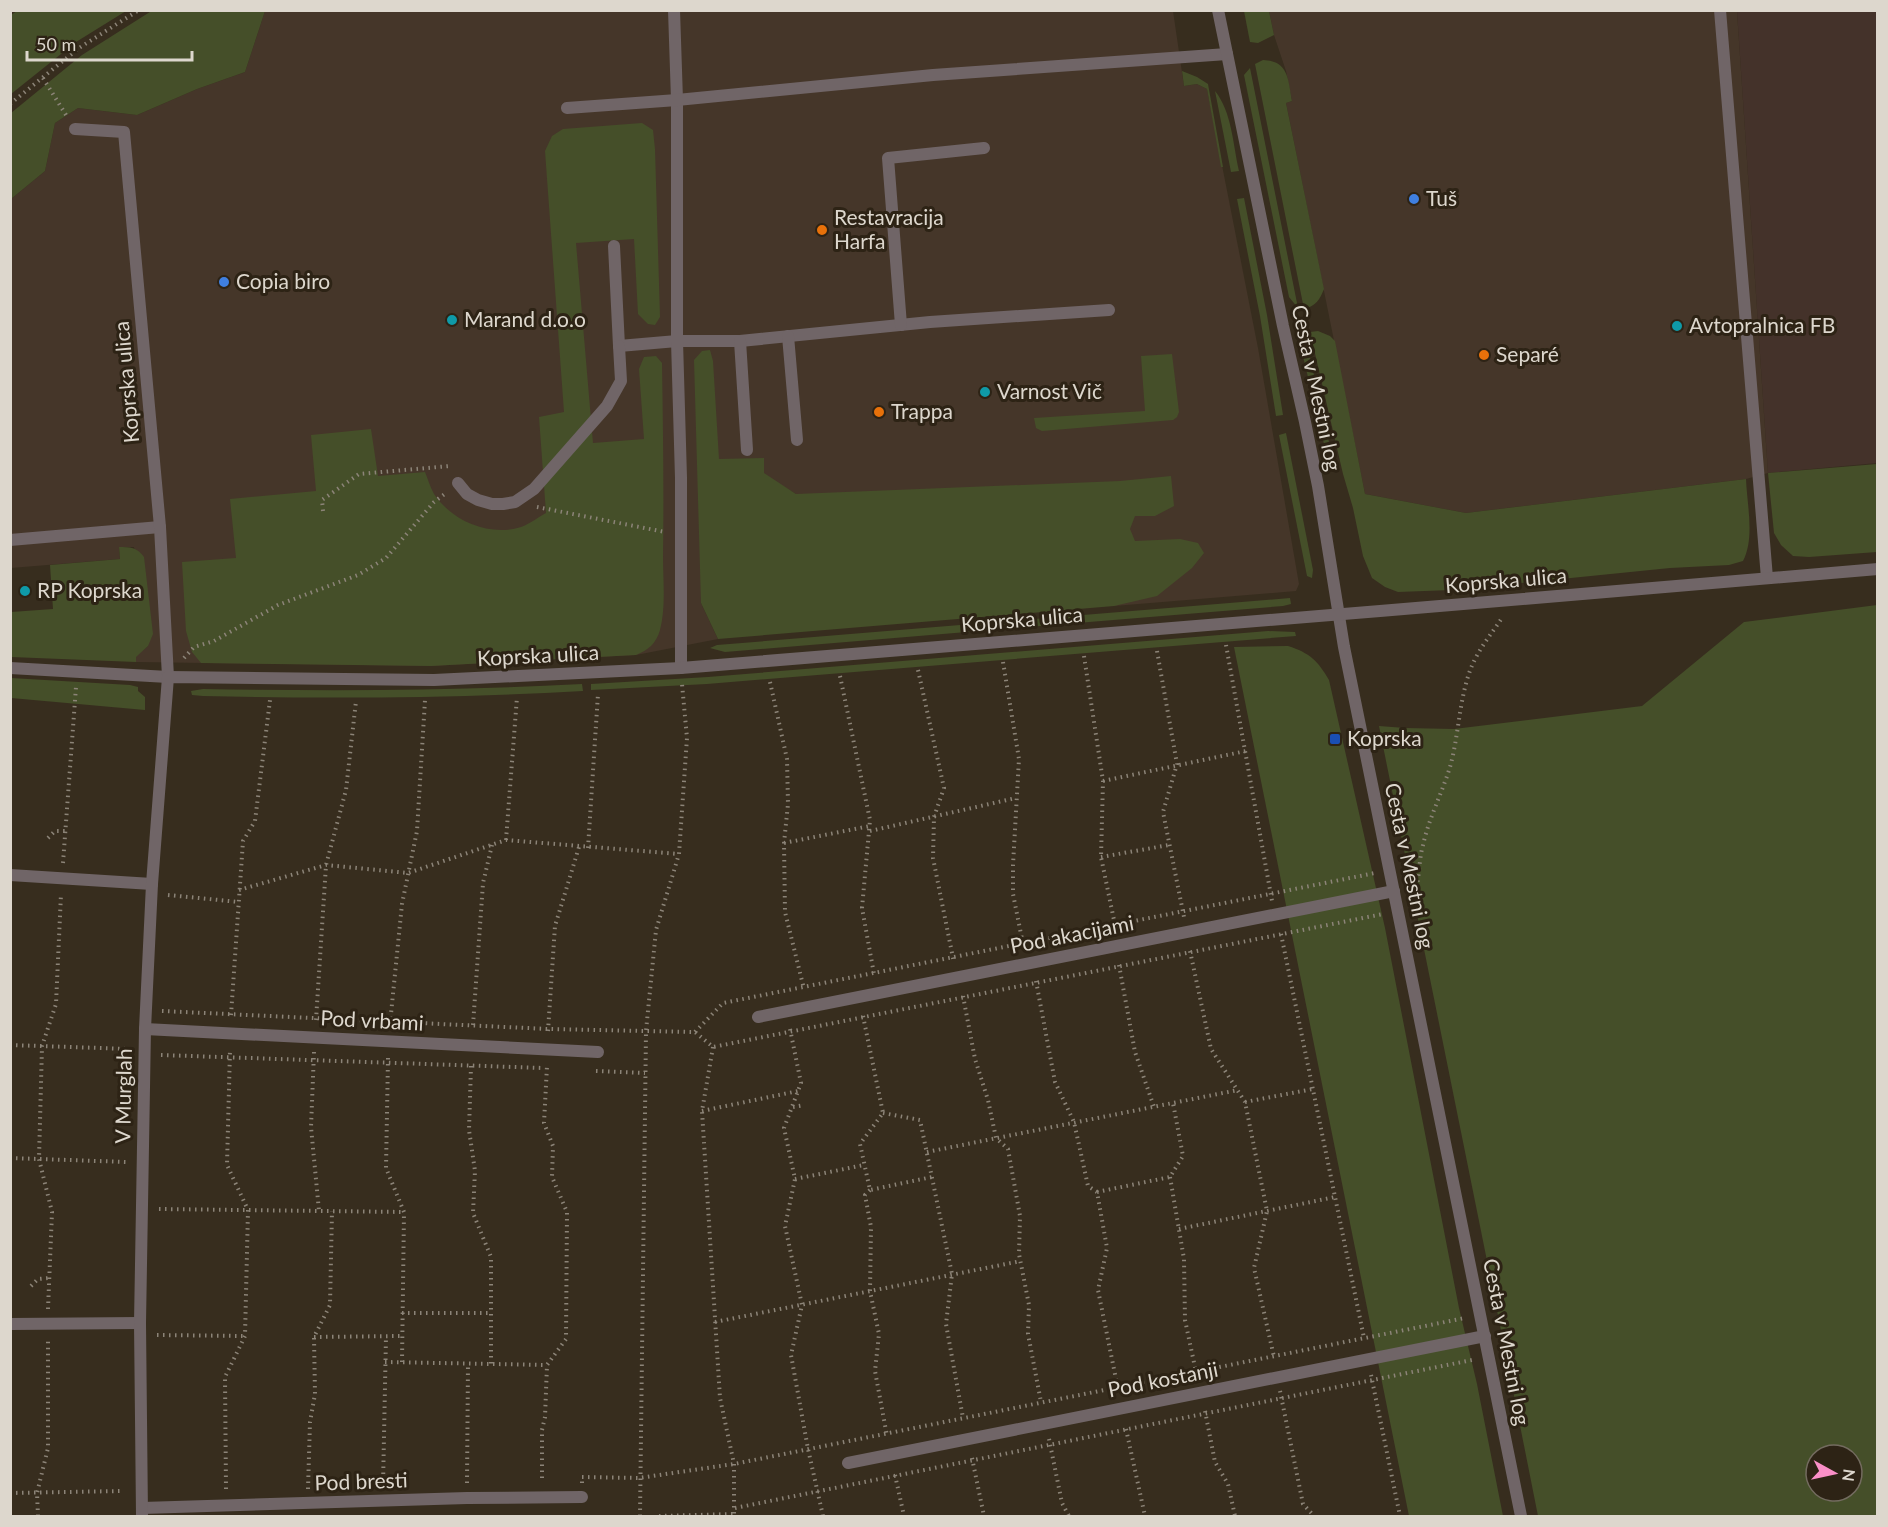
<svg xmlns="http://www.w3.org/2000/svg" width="1888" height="1527" font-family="Lato,sans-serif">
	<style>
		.commercial { fill: #453629 }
		.industrial { fill: #44322a }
		.green { fill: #454f29; fill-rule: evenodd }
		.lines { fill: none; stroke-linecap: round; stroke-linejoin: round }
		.path { stroke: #8c8478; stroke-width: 4; stroke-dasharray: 1.5 4.5; stroke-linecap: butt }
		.service { stroke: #706567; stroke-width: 12 }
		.minor { stroke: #706567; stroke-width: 12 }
		.tertiary { stroke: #706567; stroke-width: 12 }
		.shop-dot { fill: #3f7fe0; stroke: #2d2315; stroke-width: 2 }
		.food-dot { fill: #e8710a; stroke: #2d2315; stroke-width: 2 }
		.culture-dot { fill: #0f9aa8; stroke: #2d2315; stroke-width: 2 }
		.transit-dot { fill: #1a4fb4; stroke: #2d2315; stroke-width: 2 }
		.labels { text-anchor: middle; stroke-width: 6; stroke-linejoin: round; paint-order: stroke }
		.poi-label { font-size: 21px; fill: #ddd7cd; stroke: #2d2315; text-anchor: start }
		.street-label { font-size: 21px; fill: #ddd7cd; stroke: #2d2315 }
	</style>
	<rect width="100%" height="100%" fill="#372d1e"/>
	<g class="commercial">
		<polygon points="265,11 1173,11 1184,86 1197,84 1207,89 1258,348 1299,584 1296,591 1114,606 796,494 781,485 701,603 718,639 636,655 431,666 136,662 135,657 148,646 134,547 119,547 120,559 11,568 11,199 45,171 55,123 78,108 137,115 197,89 245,72"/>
		<polygon points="1269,11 1737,11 1768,473 1746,479 1466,513 1365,494 1286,103 1292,101 1286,71 1274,35"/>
	</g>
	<polygon class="industrial" points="1737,11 1877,11 1877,463 1768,473"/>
	<g class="green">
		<polygon points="153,10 265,11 245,72 197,89 137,115 78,108 55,123 45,171 11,199 11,113 82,55"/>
		<polygon points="17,11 17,10 126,11 76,42 11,94 11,15"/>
		<polygon points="1244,11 1269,11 1274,35 1258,43 1250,42"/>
		<path d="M1263,60c26,1 25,20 29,41l-6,2 38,186c-4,10 -8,17 -20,20l-49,-245z"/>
		<polygon points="1250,68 1298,308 1289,297 1244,75"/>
		<polygon points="1182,71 1197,77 1208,84 1223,167 1221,167 1207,89 1197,84 1184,86"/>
		<path d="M1215,91c17,21 18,54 24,80l-8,1z"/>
		<path d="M642,123l11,7 2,19 5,168 -5,8 -7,-1 -10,-10 -4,-75 -58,4 17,200 51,-4 -5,-70 5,-12 12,-1 6,7c1,64 2,129 1,193 0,24 3,51 -3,74 -4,14 -12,20 -24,25l-205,11 -230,-3 -9,-11 -6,-21 -4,-69 54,-4 -6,-59 86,-8 -5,-56 60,-6 7,47 47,-4c3,7 5,15 9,22 18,27 55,43 87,33 9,-3 17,-10 25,-14l-7,-96 25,-5 -19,-261 7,-15 11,-7z"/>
		<polygon points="1244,198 1267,315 1283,415 1276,416 1260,316 1237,199"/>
		<path d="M1318,331l12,5 5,5 30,153 101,19 280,-34c1,26 9,59 -3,82l-14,4 -59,3 -219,22 -53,2 -13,-5 -13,-9 -9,-22 -10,-48 -10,-34 -33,-142z"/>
		<polygon points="1305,335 1329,442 1324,444 1301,348"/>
		<polygon points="710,350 713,361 719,459 764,458 764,473 796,494 1120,481 1171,476 1174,506 1155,516 1135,516 1130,529 1135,541 1180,539 1198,543 1204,553 1192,568 1157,596 1114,606 718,639 701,603 694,360 702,351"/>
		<polygon points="1172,354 1179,412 1177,417 1173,420 1042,431 1036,428 1034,418 1145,411 1141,356"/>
		<polygon points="1286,433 1313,570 1312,578 1307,576 1279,435"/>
		<polygon points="1877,464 1877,552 1809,557 1793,556 1781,545 1774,533 1768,473"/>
		<path d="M119,547c11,0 18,0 25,10l9,77 -5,12 -12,11v5l-125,-5v-45l42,-3 -3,-44 70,-6z"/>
		<polygon points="1290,598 1291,604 1283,606 725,652 710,648 717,645"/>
		<path d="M1877,605v911h-339c-52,-263 -106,-526 -159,-790l26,2 49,1 188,-23 102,-84zM1816,1455h36v36h-36z"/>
		<polygon points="1268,631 1295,632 1296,636 707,684 591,690 591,684 708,677"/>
		<path d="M1288,646c22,7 30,15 41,34l56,248 74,380 18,76 26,132h-94l-175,-869z"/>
		<polygon points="11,678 130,685 138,687 138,691 145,697 145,710 11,698"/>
		<path d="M582,684l1,7c-127,7 -253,8 -380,5l-11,-1 -1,-4 12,-2c126,2 253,2 379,-5z"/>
	</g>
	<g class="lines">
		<g class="path">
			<polyline points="43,78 66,115"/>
			<polyline points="10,104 79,48 139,10"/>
			<polyline points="537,507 665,532"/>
			<polyline points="323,511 322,500 359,474 450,466 451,468"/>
			<polyline points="1226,645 1272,901"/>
			<polyline points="1157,651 1177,764 1163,812 1184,917"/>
			<polyline points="1084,656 1103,781 1101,857 1115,925"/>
			<polyline points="184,658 194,647 214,641 278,605 358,575 386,558 434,502 446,493"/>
			<polyline points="1003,662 1019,759 1013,865 1013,894 1023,944"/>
			<polyline points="918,670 944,788 934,817 933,858 954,963"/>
			<polyline points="840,676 870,820 862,908 874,974"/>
			<polyline points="770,682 787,759 788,804 784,843 785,912 804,989"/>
			<polyline points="1103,781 1246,751"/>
			<polyline points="870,831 1016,798"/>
			<polyline points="48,838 55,831 65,831"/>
			<polyline points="506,840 517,697"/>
			<polyline points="784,843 870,826"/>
			<polyline points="588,848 598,694"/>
			<polyline points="1101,857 1169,845"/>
			<polyline points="63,863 76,687"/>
			<polyline points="239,890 326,865 408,873 506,840 679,854"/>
			<polyline points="168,895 239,902"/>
			<path d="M1413,899c7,-17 5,-36 10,-54 6,-27 19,-52 27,-78 9,-32 9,-68 21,-99 7,-18 21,-35 31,-50"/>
			<polyline points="1281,934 1364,1338"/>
			<polyline points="1190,951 1211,1049 1245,1102 1267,1211 1254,1268 1274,1357"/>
			<polyline points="1119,965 1135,1052 1154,1107"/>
			<polyline points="1036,981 1055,1082 1074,1122 1088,1186 1097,1192 1107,1248 1098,1290 1118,1389"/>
			<polyline points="963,996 975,1059 988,1100 996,1138 1008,1149 1020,1216 1019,1254 1029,1305 1028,1334 1041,1402"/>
			<polyline points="162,1011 548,1029 695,1032 713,1047 1383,914"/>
			<polyline points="231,1015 243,841 255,821 270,700"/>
			<polyline points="863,1016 883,1113 860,1144 870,1190 932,1177"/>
			<polyline points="316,1020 326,865 346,790 356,701"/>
			<polyline points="390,1024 402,904 417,831 425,700"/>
			<polyline points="473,1025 483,883 492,845"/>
			<polyline points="790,1029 801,1083 784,1128 795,1179 785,1226 802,1305 791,1355 808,1449 823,1516"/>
			<polyline points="548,1031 555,926 579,847"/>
			<polyline points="695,1032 723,1003 1375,873"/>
			<polyline points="10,1045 129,1049"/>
			<polyline points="713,1047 702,1111 720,1398 734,1464 734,1516"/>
			<polyline points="314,1052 311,1127 319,1211"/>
			<polyline points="161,1055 543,1068"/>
			<polyline points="388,1058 386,1168 404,1212 402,1362"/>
			<polyline points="471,1066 469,1130 475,1171 473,1213 491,1257 491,1364"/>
			<polyline points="596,1071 645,1073"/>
			<polyline points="1245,1102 1313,1089"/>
			<polyline points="793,1107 804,1105"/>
			<polyline points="702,1111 798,1091"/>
			<polyline points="883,1113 920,1120 952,1274 946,1324 963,1418"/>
			<polyline points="927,1152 1238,1090"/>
			<polyline points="10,1158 126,1162"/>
			<polyline points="1170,1177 1184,1259 1185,1320 1196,1372"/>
			<polyline points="795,1179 864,1165"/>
			<polyline points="870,1190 865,1195 871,1227 870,1291 879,1334 875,1371 887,1436"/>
			<polyline points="1097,1192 1170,1177 1183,1156 1173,1103"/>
			<polyline points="159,1209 404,1212"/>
			<polyline points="1179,1229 1335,1197"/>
			<polyline points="31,1286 38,1279 49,1278"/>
			<polyline points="48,1309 52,1212 39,1159 42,1046 56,1004 61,894"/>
			<polyline points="402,1313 491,1313"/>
			<polyline points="715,1322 1021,1261"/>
			<polyline points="157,1335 245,1336"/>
			<polyline points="314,1337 402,1336"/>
			<polyline points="385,1362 547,1365"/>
			<polyline points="1371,1375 1400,1516"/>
			<polyline points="1280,1391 1303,1504 1314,1516"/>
			<polyline points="1205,1411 1215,1462 1228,1484 1235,1516"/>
			<polyline points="1126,1429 1145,1516"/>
			<polyline points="1049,1439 1062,1503 1069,1516"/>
			<polyline points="972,1458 984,1516"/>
			<polyline points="895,1475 904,1516"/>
			<polyline points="542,1478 542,1430 545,1417 547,1365 566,1339 567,1212 552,1177 553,1146 544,1123 547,1066"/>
			<polyline points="467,1483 468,1363"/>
			<polyline points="582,1483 582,1477 639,1478 734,1464 1465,1318"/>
			<polyline points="383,1486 386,1336"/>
			<polyline points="226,1489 225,1377 245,1336 248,1210 227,1165 230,1050"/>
			<polyline points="308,1489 310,1422 315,1394 314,1337 330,1305 332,1211"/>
			<polyline points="10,1493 122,1491"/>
			<polyline points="735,1508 1472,1360"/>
			<polyline points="38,1516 37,1493 48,1448 48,1340"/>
			<polyline points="640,1516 646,1031 656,930 679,854 687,738 682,684"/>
			<polyline points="659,1516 734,1514"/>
		</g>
		<g class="service">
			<polyline points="1720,10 1767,578"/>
			<polyline points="614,246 619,346 677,341 740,341 930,322 1109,310"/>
			<polyline points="901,325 888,158 984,148"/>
			<polyline points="788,336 797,440"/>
			<polyline points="740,341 747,450"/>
			<polyline points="458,483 467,494 478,500 492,504 503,504 515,502 534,489 607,406 621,381 619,346"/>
			<polyline points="10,540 160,527"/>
			<polyline points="10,668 168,677"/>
			<polyline points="10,875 152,884"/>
			<polyline points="10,1324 140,1323"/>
		</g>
		<g class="minor">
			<polyline points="674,10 677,100 677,341 681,478 681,668"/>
			<polyline points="567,108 677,100 933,75 1227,54"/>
			<polyline points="75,129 124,132 160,527 168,677"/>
			<polyline points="758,1017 1394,891"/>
			<polyline points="145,1029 598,1052"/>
			<polyline points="848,1463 1485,1336"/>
			<polyline points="142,1508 467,1498 582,1497"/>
		</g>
		<g class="tertiary">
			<polyline points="1218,10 1283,326 1305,422 1318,486 1344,647 1521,1516"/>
			<polyline points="142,1516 140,1323 145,1029 152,884 168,677 434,680 681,668 1380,611 1878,569"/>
		</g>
	</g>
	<g class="shop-dot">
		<circle cx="1414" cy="199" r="6"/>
		<circle cx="224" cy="282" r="6"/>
	</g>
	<g class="food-dot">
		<circle cx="822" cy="230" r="6"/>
		<circle cx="1484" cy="355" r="6"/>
		<circle cx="879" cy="412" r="6"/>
	</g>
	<g class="culture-dot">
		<circle cx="452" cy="320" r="6"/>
		<circle cx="1677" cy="326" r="6"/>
		<circle cx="985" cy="392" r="6"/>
		<circle cx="25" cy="591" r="6"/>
	</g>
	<rect class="transit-dot" x="1329" y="733" width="12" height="12" rx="3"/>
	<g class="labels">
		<g class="poi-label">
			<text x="1426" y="206">Tuš</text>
			<text x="834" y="225">Restavracija<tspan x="834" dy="24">Harfa</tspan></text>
			<text x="236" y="289">Copia biro</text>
			<text x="464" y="327">Marand d.o.o</text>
			<text x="1689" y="333">Avtopralnica FB</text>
			<text x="1496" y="362">Separé</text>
			<text x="997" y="399">Varnost Vič</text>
			<text x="891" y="419">Trappa</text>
			<text x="37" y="598">RP Koprska</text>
			<text x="1347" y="746">Koprska</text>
		</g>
		<g class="street-label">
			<text transform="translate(127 382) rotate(-95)" y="7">Koprska ulica</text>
			<text transform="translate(1316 388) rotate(78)" y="7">Cesta v Mestni log</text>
			<text transform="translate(1506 581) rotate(-5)" y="7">Koprska ulica</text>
			<text transform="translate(1022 620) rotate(-5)" y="7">Koprska ulica</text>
			<text transform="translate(538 656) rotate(-3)" y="7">Koprska ulica</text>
			<text transform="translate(1409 866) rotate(78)" y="7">Cesta v Mestni log</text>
			<text transform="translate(1072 935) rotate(-11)" y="7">Pod akacijami</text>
			<text transform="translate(372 1021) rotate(3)" y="7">Pod vrbami</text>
			<text transform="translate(124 1096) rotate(-89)" y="7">V Murglah</text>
			<text transform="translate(1506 1342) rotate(79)" y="7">Cesta v Mestni log</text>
			<text transform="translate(1163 1380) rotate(-11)" y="7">Pod kostanji</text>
			<text transform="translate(361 1482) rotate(-2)" y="7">Pod bresti</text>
		</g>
	</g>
	<rect width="1888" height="1527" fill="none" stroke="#ddd7cd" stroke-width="24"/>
	<g transform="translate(1834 1473) rotate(98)"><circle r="28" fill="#2d2315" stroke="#736b5f" stroke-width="1.5"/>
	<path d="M0-4.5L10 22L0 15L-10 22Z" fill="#fa8fc7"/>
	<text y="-9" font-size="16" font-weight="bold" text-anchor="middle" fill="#ddd7cd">N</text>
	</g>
	<path d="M27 51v9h165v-9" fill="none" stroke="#ddd7cd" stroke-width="3"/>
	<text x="36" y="51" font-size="18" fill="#ddd7cd" stroke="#2d2315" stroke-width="4.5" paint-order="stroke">50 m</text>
</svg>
